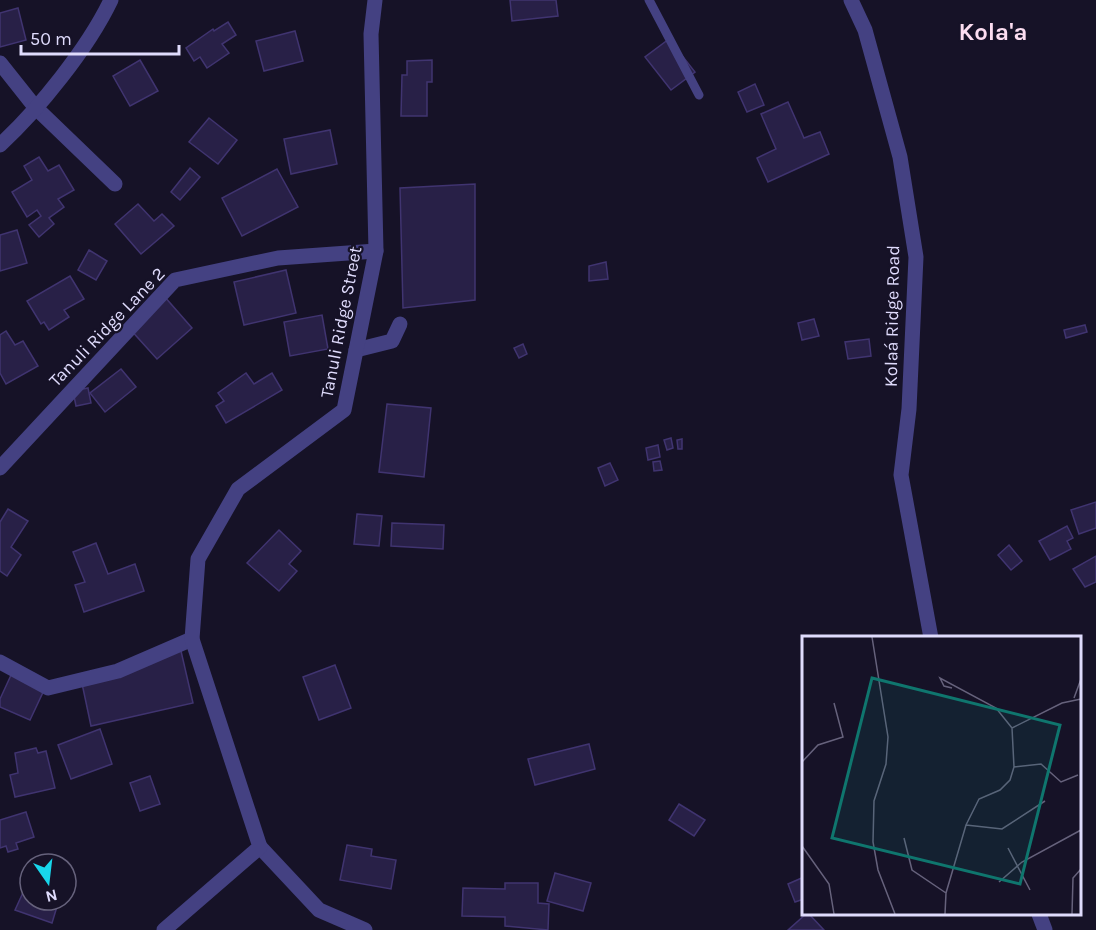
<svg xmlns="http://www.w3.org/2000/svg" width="1096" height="930" font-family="Karla,sans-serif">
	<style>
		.building { fill: #282047; stroke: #403470; stroke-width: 1.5 }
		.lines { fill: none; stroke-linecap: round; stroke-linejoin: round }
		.service { stroke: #444182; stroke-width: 9 }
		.minor { stroke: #444182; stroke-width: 15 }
		.tertiary { stroke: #444182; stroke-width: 15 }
		.labels { text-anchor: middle; stroke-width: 4.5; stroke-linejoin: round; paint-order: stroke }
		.street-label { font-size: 18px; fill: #dfdbfc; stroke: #161227 }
		.district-label { font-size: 24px; font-weight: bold; fill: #fcddf1; stroke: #161227 }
		.inset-road { fill: none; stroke: #66627c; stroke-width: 1.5 }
		.view { fill: #0f766e; fill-opacity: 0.15; stroke: #0f766e; stroke-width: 3 }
		.inset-edge { fill: none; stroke: #dfdbfc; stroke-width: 3 }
	</style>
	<rect width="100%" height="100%" fill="#161227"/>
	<g class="building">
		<polygon points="510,0 556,0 558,16 512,21"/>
		<polygon points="18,8 26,40 0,47 0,13"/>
		<polygon points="228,22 236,35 222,44 229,53 207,68 200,57 194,61 186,48 213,29 214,31"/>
		<polygon points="295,31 303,61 264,71 256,41"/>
		<polygon points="669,39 695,72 671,90 645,57"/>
		<polygon points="140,60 158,91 130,106 113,76"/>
		<polygon points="432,60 432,82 427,82 427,116 401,116 402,75 407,75 407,61"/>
		<polygon points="755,84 764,105 747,112 738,92"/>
		<polygon points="788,102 804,138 820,132 829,154 768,182 757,158 776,149 761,114"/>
		<polygon points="209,118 237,140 218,164 189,142"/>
		<polygon points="330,130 337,164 291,174 284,139"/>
		<polygon points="39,157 48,171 59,165 74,190 58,199 64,207 49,218 54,224 39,237 29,225 41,216 37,210 27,217 12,192 32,180 24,166"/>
		<polygon points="190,168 200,177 180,200 171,192"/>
		<polygon points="277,169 298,207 242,236 222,198"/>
		<polygon points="475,184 475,300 403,308 400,188"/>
		<polygon points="138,204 154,221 162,214 174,226 141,254 115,224"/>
		<polygon points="17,230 27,263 0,271 0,235"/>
		<polygon points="89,250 107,261 96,280 78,270"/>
		<polygon points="606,262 608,279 589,281 589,266"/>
		<polygon points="286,270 296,313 244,325 234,282"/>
		<polygon points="70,276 84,299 64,310 69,317 49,330 44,322 41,324 27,301"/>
		<polygon points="164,296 192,328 157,359 129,328"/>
		<polygon points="322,315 328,349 290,356 284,322"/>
		<polygon points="814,319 819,336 802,340 798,323"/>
		<polygon points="1085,325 1087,332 1066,338 1064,330"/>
		<polygon points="6,331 15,345 23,341 38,366 6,384 0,373 0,335"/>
		<polygon points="869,339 871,356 848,359 845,342"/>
		<polygon points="523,344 527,354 519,358 514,348"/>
		<polygon points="121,369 136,387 105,412 90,393"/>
		<polygon points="246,373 254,384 272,373 282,390 226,423 216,406 224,401 218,393"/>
		<polygon points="88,388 91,403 76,406 73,391"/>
		<polygon points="387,404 431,408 424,477 379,472"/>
		<polygon points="671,438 673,448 667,450 664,440"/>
		<polygon points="682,439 682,449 678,449 677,440"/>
		<polygon points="658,445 660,457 648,460 646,448"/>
		<polygon points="660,461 662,470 654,471 653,462"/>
		<polygon points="610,463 618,480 605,486 598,468"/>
		<polygon points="1096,502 1096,528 1079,534 1071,510"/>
		<polygon points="8,509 28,521 11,547 21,555 7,576 0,571 0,522"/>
		<polygon points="357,514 382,516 379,546 354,544"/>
		<polygon points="392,523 444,525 443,549 391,546"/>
		<polygon points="1067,526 1073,538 1067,541 1071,549 1050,560 1039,541"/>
		<polygon points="279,530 301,551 289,564 297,571 279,591 247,563"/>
		<polygon points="96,543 108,574 135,564 144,591 84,612 75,585 85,582 73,552"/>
		<polygon points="1009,545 1022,561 1011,570 998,555"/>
		<polygon points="1096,556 1096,582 1085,587 1073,569"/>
		<polygon points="181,651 193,703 91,726 80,674"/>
		<polygon points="335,665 351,708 319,720 303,677"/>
		<polygon points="12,673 45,688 30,720 0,707 0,699"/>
		<polygon points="100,729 112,764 71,779 58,745"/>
		<polygon points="589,744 595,769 535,785 528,759"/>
		<polygon points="36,748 38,753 46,751 55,788 15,797 10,775 18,773 15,753"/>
		<polygon points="150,776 160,804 140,811 130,783"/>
		<polygon points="679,804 705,820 694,836 669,820"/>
		<polygon points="26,812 34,837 16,843 18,849 8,852 6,846 0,848 0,820"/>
		<polygon points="347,845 372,849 371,856 396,860 391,889 340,880"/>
		<polygon points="555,873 591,883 583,911 547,901"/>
		<polygon points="804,877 804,899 795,902 788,884"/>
		<polygon points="505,883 538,883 538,903 549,904 548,930 505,926 505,917 462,916 463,888 505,889"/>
		<polygon points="26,886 30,888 30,900 59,900 52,923 15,910"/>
		<polygon points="806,914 809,914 824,930 788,930"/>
	</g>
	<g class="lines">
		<polyline class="service" points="649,0 699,95"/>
		<g class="minor">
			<polyline points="0,63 35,107 115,184"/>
			<path d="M0,145c39,-36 88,-97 111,-145"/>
			<polyline points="356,350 392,341 400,324"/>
			<polyline points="0,468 175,280 278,258 376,251"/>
			<polyline points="0,662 48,688 118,671 192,639"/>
			<polyline points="260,847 319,910 365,930"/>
			<polyline points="164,930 260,847 192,639 198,559 238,489 344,410 376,251 371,34 375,0"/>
		</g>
		<g class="tertiary">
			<polyline points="851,0 865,30 900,157 916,257 909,409 901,475 931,638"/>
			<polyline points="1039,914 1045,930"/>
		</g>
	</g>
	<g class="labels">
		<g class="street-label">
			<text transform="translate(892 316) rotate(-89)" y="6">Kolaá Ridge Road</text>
			<text transform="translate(341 322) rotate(-79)" y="6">Tanuli Ridge Street</text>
			<text transform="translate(107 327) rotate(-46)" y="6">Tanuli Ridge Lane 2</text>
		</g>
		<g class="district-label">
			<text x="993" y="40">Kola'a</text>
		</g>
	</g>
	<g transform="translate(802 636)">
		<rect width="279" height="279" fill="#161227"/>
		<path class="inset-road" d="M70,1l16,100 -2,27 -12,37 -1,41 5,28 17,44M150,52l-8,-2 -4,-8 56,30 16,20M272,62l7,-19M0,126l16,-17 25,-8 -9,-34M212,131l27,-3 20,18 17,-7M164,189l36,4 43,-28M102,202l8,32 34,23M0,210l27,38 5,30M206,212l22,42M197,246l23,-20 59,-32M143,278l1,-21 20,-68 13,-26 21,-9 10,-10 4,-13 -2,-39 50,-25 19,-4M270,278l1,-36 8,-9"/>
		<path class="view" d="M70,42l188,47 -40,159 -188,-46z"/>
		<rect width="279" height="279" class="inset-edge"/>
	</g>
	<g transform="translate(48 882) rotate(166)"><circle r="28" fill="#161227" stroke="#66627c" stroke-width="1.5"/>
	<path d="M0-4.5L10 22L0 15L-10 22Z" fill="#18d6eb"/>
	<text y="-9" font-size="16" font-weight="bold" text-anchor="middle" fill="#dfdbfc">N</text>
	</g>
	<path d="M21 45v9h158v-9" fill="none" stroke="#dfdbfc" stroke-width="3"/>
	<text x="30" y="45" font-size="18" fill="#dfdbfc" stroke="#161227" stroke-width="4.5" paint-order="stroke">50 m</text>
</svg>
